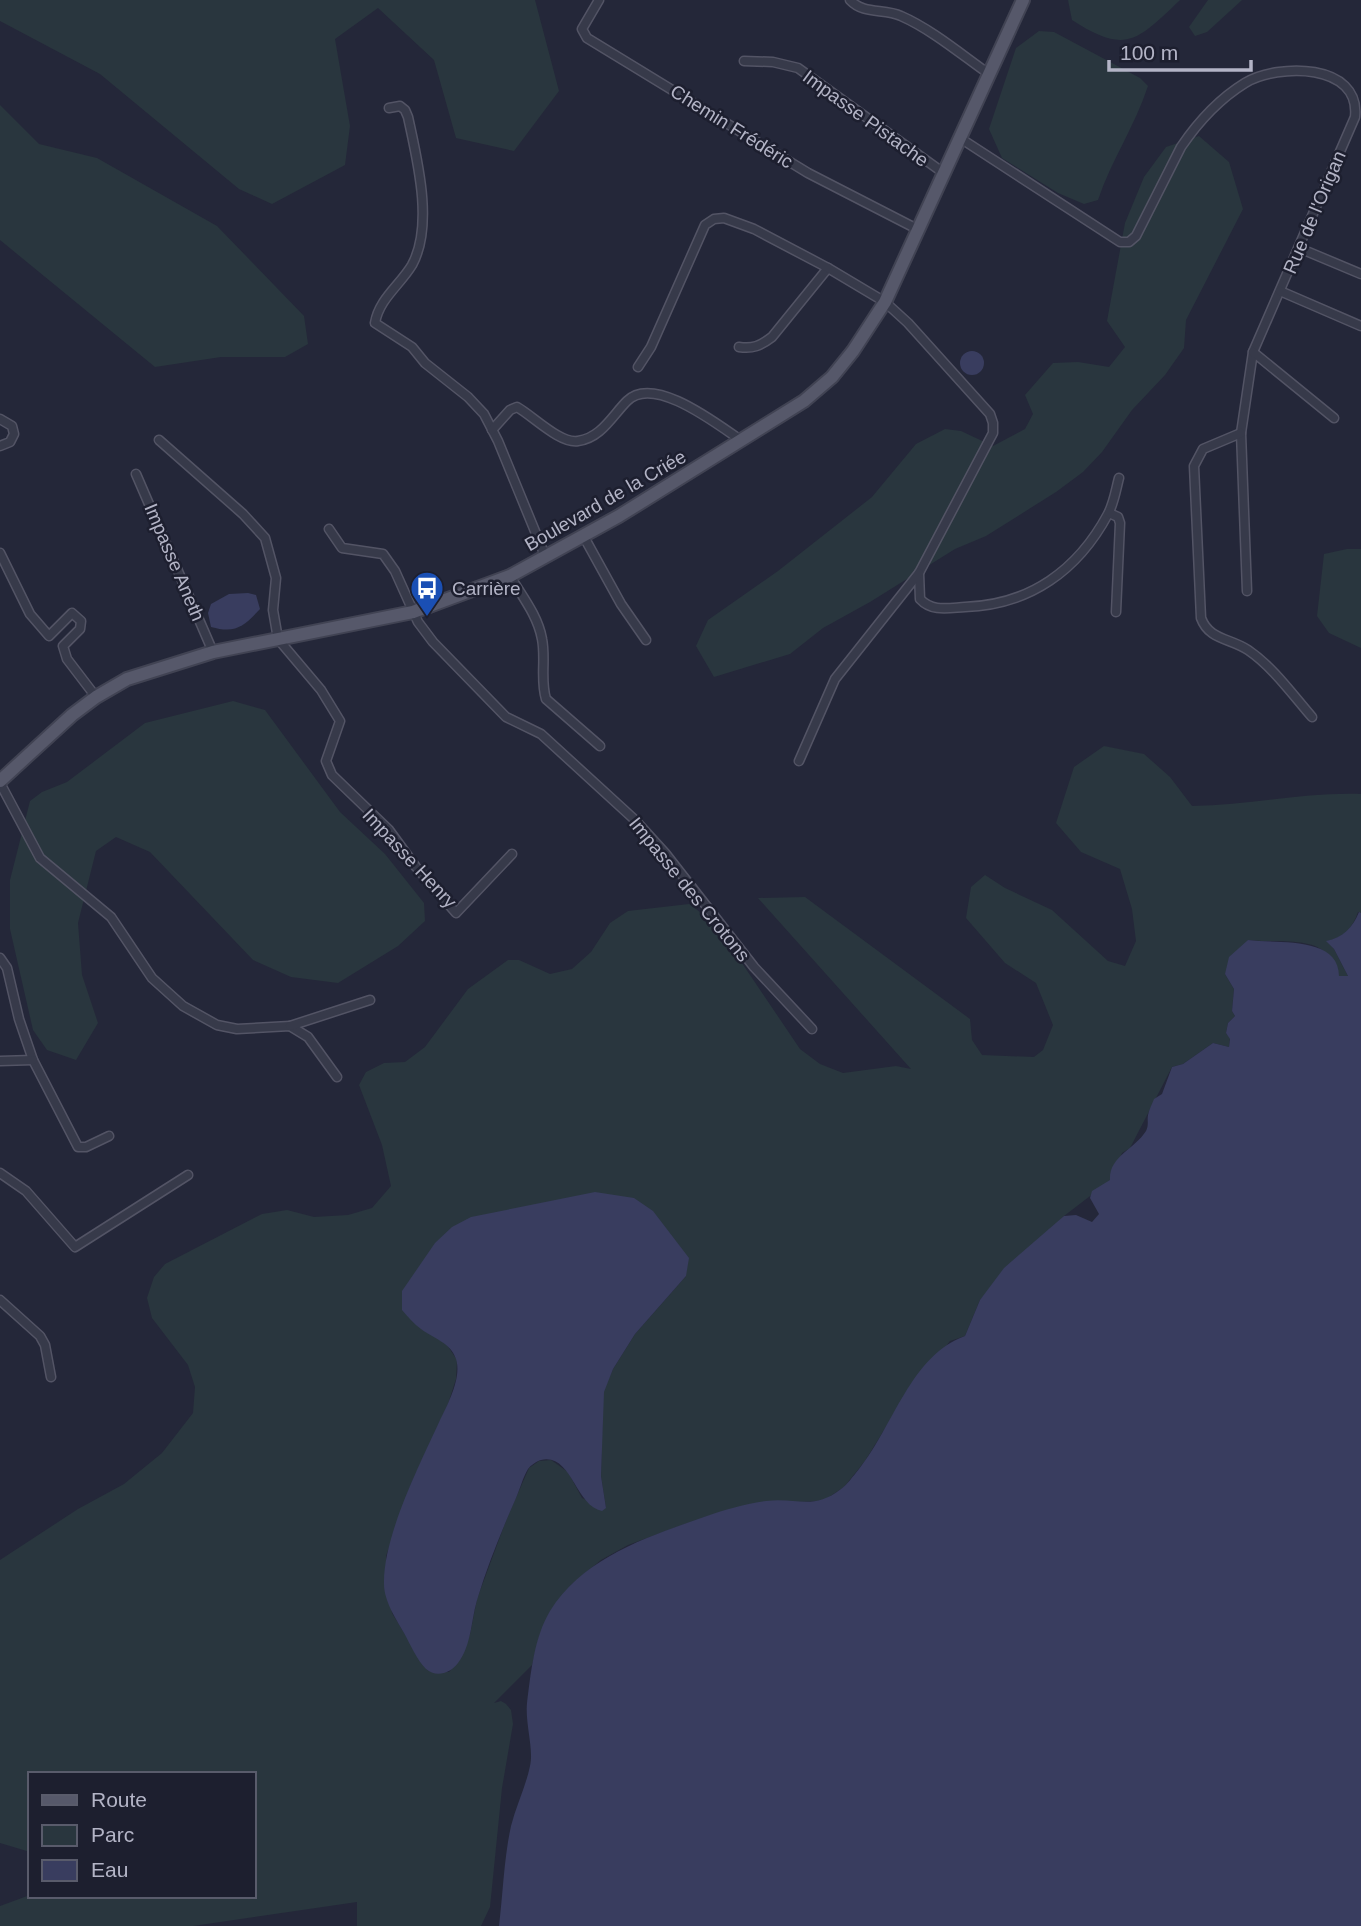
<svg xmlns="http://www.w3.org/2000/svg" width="1361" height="1926" font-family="Helvetica,sans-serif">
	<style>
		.green { fill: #29363e; fill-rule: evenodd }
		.water { fill: #393d5f }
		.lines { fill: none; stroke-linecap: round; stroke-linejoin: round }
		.street-casing { stroke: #535465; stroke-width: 11 }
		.primary-casing { stroke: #414353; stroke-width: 16 }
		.street { stroke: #373a4a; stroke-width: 8 }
		.primary { stroke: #56586a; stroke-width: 12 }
		.labels { text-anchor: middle; stroke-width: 5; stroke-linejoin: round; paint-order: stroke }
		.street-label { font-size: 19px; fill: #b3b4c6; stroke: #1d1f2f }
		.poi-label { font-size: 19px; fill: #b3b4c6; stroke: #1d1f2f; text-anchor: start }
	</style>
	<rect width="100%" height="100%" fill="#242739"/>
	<g class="green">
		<polygon points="0,0 535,0 559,91 514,151 456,138 434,60 378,8 335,39 350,126 345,165 272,204 239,189 100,74 0,21"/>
		<path d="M1068,0h112c-43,41 -54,55 -108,20z"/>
		<polygon points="1208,0 1242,0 1207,32 1195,36 1189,27"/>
		<path d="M1039,31l15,1 86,46 8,8c-13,40 -37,75 -50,114l-14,4 -26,-11 -56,-35 -13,-29 27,-81z"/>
		<polygon points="0,105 39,144 97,158 217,226 304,316 308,344 285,357 221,357 155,367 0,240"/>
		<polygon points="1199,136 1229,162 1243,209 1186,320 1184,348 1165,375 1132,410 1102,452 1083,472 1056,492 986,536 955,549 870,602 823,628 790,654 714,677 696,646 708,620 778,571 872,497 916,444 945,429 961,431 993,446 1025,429 1033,414 1025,395 1053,363 1078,362 1109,367 1125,347 1107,321 1125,223 1144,177 1166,147"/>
		<polygon points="1347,549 1361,549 1361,648 1329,633 1317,616 1324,554"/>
		<polygon points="233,701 265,710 340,812 385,854 424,903 425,921 398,946 338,983 291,977 253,960 150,852 116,837 96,851 78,923 82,975 98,1023 76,1060 47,1050 33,1030 10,929 10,880 30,801 42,792 67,782 145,723"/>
		<path d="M1104,746l40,8 26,23 22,29c57,-1 113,-14 169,-12v119l-3,-1c-5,15 -14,26 -31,29l7,8 14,27h-9c-4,-7 -9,-17 -15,-24 -13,-15 -58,-9 -76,-12l-23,34 9,15 -2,22 3,5 -7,7 -2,10 4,5 -1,9 -16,-4 -30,21 -11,3 -42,81 -8,5 -11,27 -47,36 -84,84 -15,36 -15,5 -58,76 -27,44 -21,26 -21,14 -26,1 -112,22 -57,21 -27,15 -29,24 -22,28 -11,25 -7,28 -38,38 7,-2 5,3 5,6 2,14 -11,64 -12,119 -9,19h-124v-24l-164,24h-193v-20l30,-11 224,1v-122h-224v78l-30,-9v-283l78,-51 46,-25 38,-31 31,-40 2,-26 -7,-22 -36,-47 -5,-20 7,-21 11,-13 97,-50 25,-4 27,7 34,-2 24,-7 19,-22 -9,-41 -23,-60 7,-13 18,-9 21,-1 20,-15 43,-58 40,-29h11l31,14 22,-5 19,-17 19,-29 18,-12 61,-7 15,11 21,23 75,111 20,15 23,9 53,-7 15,3 -153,-171 47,-1 165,122 2,21 10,15 52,2 9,-7 10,-25 -17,-42 -31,-20 -39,-45 5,-31 14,-12 20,13 47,22 56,51 17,5 11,-25 -4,-32 -12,-40 -39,-17 -25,-29 18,-56zM686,1276l-51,58 -22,35 -10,23 -2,84 5,32 -24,-10 -14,-26 -17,-12 -12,1 -10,7 -22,50 -30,81 -7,35 -11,27 -10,11 -22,-2 -35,-57 -6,-57 25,-72 37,-80 8,-25 1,-19 -10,-15z"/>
	</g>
	<g class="water">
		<circle cx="972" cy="363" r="12"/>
		<path d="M248,593l8,2 4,14c-16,17 -24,25 -49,18l-3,-14 3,-9 18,-10z"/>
		<path d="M1359,912l2,1v1013h-862c4,-33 5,-68 12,-100 5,-20 15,-40 19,-60 4,-17 -5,-42 -3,-63 4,-31 7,-65 23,-92 34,-54 97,-74 154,-94 20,-7 41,-13 62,-16 31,-4 47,10 75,-12 7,-5 12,-13 18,-20 34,-42 52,-114 106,-133l15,-36 24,-32 60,-52 12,-1 16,7 7,-8 -9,-16 2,-7 18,-11c-1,-24 24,-30 36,-49 3,-6 1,-10 2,-16 1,-5 4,-11 6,-16l8,-5 10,-27 11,-3 30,-21 16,4 1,-8 -4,-6 2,-10 7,-7 -3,-5 2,-22 -9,-15 4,-17 19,-17c27,4 91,-5 91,36h9l-14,-27 -8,-8c17,-3 27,-14 33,-29z"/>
		<path d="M595,1192l39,6 19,13 36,47 -3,18 -51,58 -22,35 -9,23 -3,84 5,32 -4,3c-27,-5 -30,-58 -61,-51 -4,1 -10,5 -13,9 -5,8 -8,20 -12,29 -14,32 -28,66 -38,99 -7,21 -6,48 -20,66 -7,10 -22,15 -32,6 -9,-9 -16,-25 -22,-36 -8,-14 -20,-32 -20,-49 -1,-48 36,-120 56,-164 8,-16 22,-43 16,-61 -5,-16 -23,-21 -35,-30 -7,-5 -13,-12 -19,-19v-19l33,-48 17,-16 19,-10z"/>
	</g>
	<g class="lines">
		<defs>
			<g id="street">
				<polyline points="599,0 582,29 587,38 808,173 919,230"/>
				<path d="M850,0c14,15 34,8 51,16 30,13 61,39 88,58"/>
				<polyline points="744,61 773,62 798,68 945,174"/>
				<path d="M389,108l11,-2 5,4 3,7c9,42 26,108 4,148 -12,20 -33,34 -37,58l37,24 13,16 43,34 16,17 14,27 48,117"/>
				<path d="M960,138l160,104h9l7,-6 45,-89c17,-25 38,-48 64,-64 33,-20 116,-20 110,34l-102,235 -12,81 6,158"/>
				<polyline points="1299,248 1361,274"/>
				<polyline points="1280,291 1361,326"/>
				<path d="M739,347c14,2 21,-1 33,-10l56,-69"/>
				<polyline points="1253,352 1334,418"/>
				<path d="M638,367l13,-20 54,-122 9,-6 10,-1 30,11 74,39 57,34 23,21 82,91 3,9v10l-74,140 1,26c12,13 28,9 45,8 65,-2 113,-37 143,-93 6,-11 8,-25 11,-36"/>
				<polyline points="0,419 12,426 14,434 10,442 0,446"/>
				<path d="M492,430l18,-20 7,-3c16,9 43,37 61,34 23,-3 34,-25 49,-40 27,-27 91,24 115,40"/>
				<path d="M1241,433l-38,16 -9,17 7,152c8,22 29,20 47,32 25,17 44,44 64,67"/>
				<polyline points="159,440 243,514 265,538 276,578 273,610 278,639 321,690 340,721 326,761 332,775 389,830 416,867 456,913 512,854"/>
				<polyline points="136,474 213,652"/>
				<polyline points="1109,513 1118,517 1120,523 1116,612"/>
				<polyline points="329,529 342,548 383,554 395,571 418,622 433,642 506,717 541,734 635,820 665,853 754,967 812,1029"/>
				<polyline points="584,537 621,604 646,640"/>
				<polyline points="0,553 30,614 49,636 72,613 81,621 80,629 63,646 67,659 96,697"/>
				<path d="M510,576c12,20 28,40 32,63 4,20 -2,41 4,60l54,47"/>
				<polyline points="799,761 835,679 919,573"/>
				<polyline points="0,783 40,858 111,917 152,978 183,1006 217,1025 237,1029 290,1026 308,1037 337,1077"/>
				<polyline points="0,958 7,968 19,1019 33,1060 78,1147 86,1147 109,1136"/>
				<polyline points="290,1026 370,1000"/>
				<polyline points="0,1061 33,1060"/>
				<polyline points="0,1173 26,1191 75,1247 188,1175"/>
				<polyline points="0,1300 40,1336 45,1345 51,1377"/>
			</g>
			<polyline id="primary" points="0,781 72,715 96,697 127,679 213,652 413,612 510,576 619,516 804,401 832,377 853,351 885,302 1023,0"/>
		</defs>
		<use href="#street" class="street-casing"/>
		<use href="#primary" class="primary-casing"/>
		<use href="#street" class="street"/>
		<use href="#primary" class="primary"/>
	</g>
	<defs>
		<symbol id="bus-pin" viewBox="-11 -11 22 30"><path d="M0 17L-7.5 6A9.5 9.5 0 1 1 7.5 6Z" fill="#1a4fb4" stroke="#1d1f2f"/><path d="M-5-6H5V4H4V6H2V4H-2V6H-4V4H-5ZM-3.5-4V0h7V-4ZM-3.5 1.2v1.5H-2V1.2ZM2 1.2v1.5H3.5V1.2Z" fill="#fff"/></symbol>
	</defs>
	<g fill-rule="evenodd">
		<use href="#bus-pin" x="408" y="569" width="38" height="52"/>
	</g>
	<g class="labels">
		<g class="street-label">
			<text transform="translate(866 118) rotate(36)" y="7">Impasse Pistache</text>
			<text transform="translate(732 126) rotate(32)" y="7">Chemin Frédéric</text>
			<text transform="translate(1314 212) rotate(-67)" y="7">Rue de l'Origan</text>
			<text transform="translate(605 500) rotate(-30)" y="7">Boulevard de la Criée</text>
			<text transform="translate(175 562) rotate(67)" y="7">Impasse Aneth</text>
			<text transform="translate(410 858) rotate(47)" y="7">Impasse Henry</text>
			<text transform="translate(690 889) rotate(51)" y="7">Impasse des Crotons</text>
		</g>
		<g class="poi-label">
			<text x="452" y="595">Carrière</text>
		</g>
	</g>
	<rect x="28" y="1772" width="228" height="126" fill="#1d1f2f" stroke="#595b6b" stroke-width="2"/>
	<rect x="42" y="1795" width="35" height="10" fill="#56586a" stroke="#595b6b" stroke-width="2"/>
	<text x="91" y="1807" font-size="21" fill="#b3b4c6">Route</text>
	<rect x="42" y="1825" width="35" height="21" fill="#29363e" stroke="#595b6b" stroke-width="2"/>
	<text x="91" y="1842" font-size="21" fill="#b3b4c6">Parc</text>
	<rect x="42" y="1860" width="35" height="21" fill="#393d5f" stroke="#595b6b" stroke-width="2"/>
	<text x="91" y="1877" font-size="21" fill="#b3b4c6">Eau</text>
	<path d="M1109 60v10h142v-10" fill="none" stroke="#b3b4c6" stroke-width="3.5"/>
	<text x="1120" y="60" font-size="21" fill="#b3b4c6" stroke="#1d1f2f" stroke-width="5" paint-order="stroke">100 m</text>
</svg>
